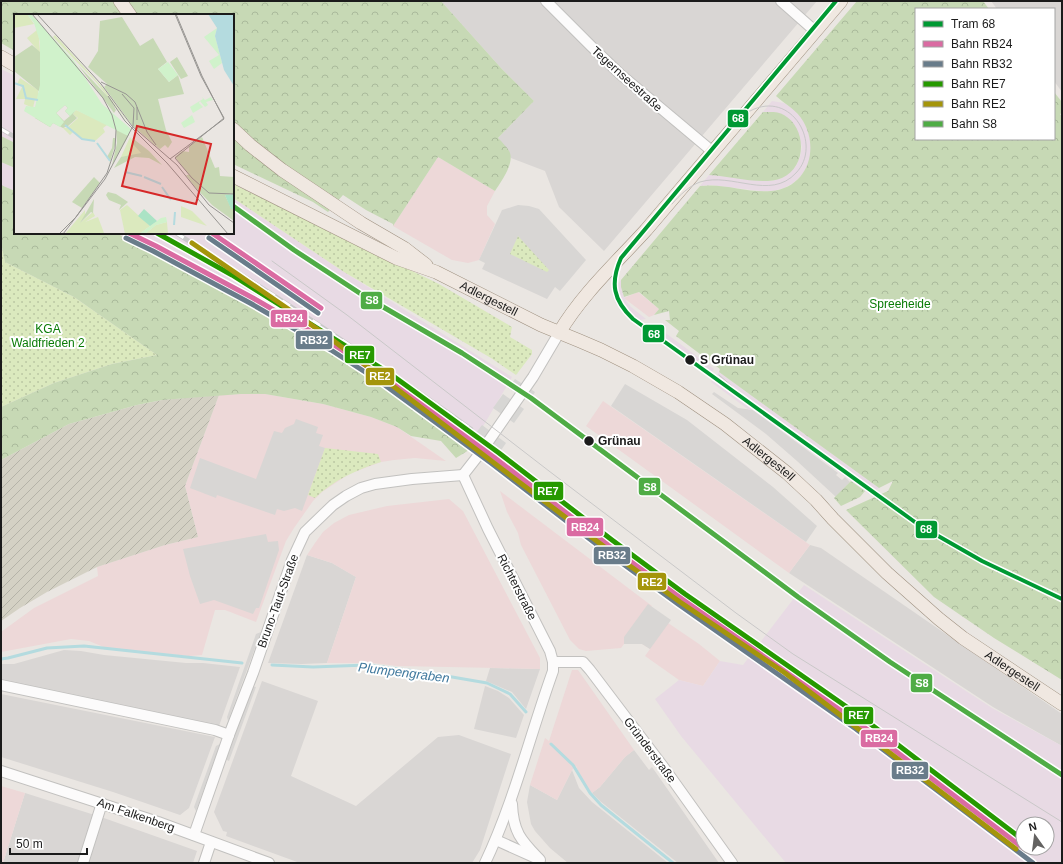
<svg xmlns="http://www.w3.org/2000/svg" width="1063" height="864" font-family="Arial,sans-serif">
	<style>
		.residential { fill: #d9d6d4 }
		.commercial { fill: #edd8d8 }
		.religious { fill: #d8d6d4 }
		.railway { fill: #e8dae4; fill-rule: evenodd }
		.construction { fill: url(#construction-furrows) }
		.grass { fill: url(#grass-dots) }
		.forest { fill: url(#forest-crowns) }
		.pier { fill: #d7d6d4 }
		.lines { fill: none; stroke-linecap: round; stroke-linejoin: round }
		.stream { stroke: #b4dbdf; stroke-width: 3 }
		.minor-casing { stroke: #c2c1bf; stroke-width: 12 }
		.major-casing { stroke: #9f9180; stroke-width: 14 }
		.minor { stroke: #fcfbfb; stroke-width: 10 }
		.major { stroke: #f0e8e1; stroke-width: 13 }
		.tram { stroke: #c9c8c8; stroke-width: 1 }
		.rail-casing { stroke: #c9c8c8; stroke-width: 4.5 }
		.rail { stroke: #fff; stroke-width: 3; stroke-dasharray: 9; stroke-linecap: butt }
		.rail-1-casing { stroke: #fff; stroke-width: 8 }
		.rail-2-casing { stroke: #fff; stroke-width: 8 }
		.rail-3-casing { stroke: #fff; stroke-width: 8 }
		.rail-4-casing { stroke: #fff; stroke-width: 8 }
		.rail-5-casing { stroke: #fff; stroke-width: 8 }
		.rail-1 { stroke: #da6ba2; stroke-width: 5 }
		.rail-2 { stroke: #697c8a; stroke-width: 5 }
		.rail-3 { stroke: #269900; stroke-width: 5 }
		.rail-4 { stroke: #a4950b; stroke-width: 5 }
		.rail-5 { stroke: #4fac45; stroke-width: 5 }
		.tram-1-casing { stroke: #fff; stroke-width: 7 }
		.tram-1 { stroke: #093; stroke-width: 4 }
		.stop-dot { fill: #1b1b1b; stroke: #fff; stroke-width: 1.5 }
		.labels { text-anchor: middle; stroke-width: 4; stroke-linejoin: round; paint-order: stroke }
		.street-label { font-size: 12px; fill: #1b1b1b; stroke: #fff }
		.park-label { font-size: 12px; fill: #097b06; stroke: #fff }
		.stop-label { font-size: 12px; font-weight: bold; fill: #1b1b1b; stroke: #fff; text-anchor: start }
		.water-label { font-size: 13px; font-style: italic; fill: #3f789d; stroke: #fff }
		.inset-river { fill: none; stroke: #b4dbdf; stroke-width: 2 }
		.inset-road { fill: none; stroke: #979592; stroke-width: 1 }
		.view { fill: #d62828; fill-opacity: 0.15; stroke: #d62828; stroke-width: 2 }
		.inset-edge { fill: none; stroke: #1b1b1b; stroke-width: 2 }
		.line-badge { stroke: #fff; stroke-width: 1.5 }
		.badge-label { font-size: 11px; text-anchor: middle; font-weight: bold; fill: #fff }
	</style>
	<defs>
		<pattern id="construction-furrows" width="10" height="10" patternUnits="userSpaceOnUse"><rect width="10" height="10" fill="#d4d1c4"/><path d="M-1 1l2-2M0 10L10 0M9 11l2-2" fill="none" stroke="#b5b3a8"/></pattern>
		<pattern id="grass-dots" width="8" height="8" patternUnits="userSpaceOnUse"><rect width="8" height="8" fill="#dbe9be"/><path d="M2 2h.1M6 6h.1" fill="none" stroke="#bbc7a3" stroke-width="1.8" stroke-linecap="round"/></pattern>
		<pattern id="forest-crowns" width="20" height="18" patternUnits="userSpaceOnUse"><rect width="20" height="18" fill="#c7d9b5"/><path d="M2 6a3 3 0 1 1 6 0M12 15a3 3 0 1 1 6 0" fill="none" stroke="#aaba9b"/></pattern>
	</defs>
	<rect width="100%" height="100%" fill="#eae6e2"/>
	<g class="residential">
		<polygon points="441,1 817,1 604,251 559,207 545,171 511,158 498,138 534,101 501,68"/>
		<polygon points="991,1 1062,1 1062,92 1054,81 1054,9 997,9"/>
		<polygon points="810,545 821,548 1062,714 1062,746 993,707 789,573"/>
		<polygon points="307,555 332,563 356,577 327,663 302,664 268,663"/>
		<polygon points="64,650 81,651 104,655 186,663 203,663 240,667 219,726 1,682 1,664 14,664"/>
		<polygon points="490,668 540,669 526,709 512,692 486,681"/>
		<polygon points="262,681 318,701 291,776 356,806 438,737 459,735 511,754 480,850 472,863 300,863 226,836 227,832 223,831 214,812"/>
		<polygon points="485,686 498,691 509,698 524,715 516,738 474,729"/>
		<polygon points="1,694 215,737 189,808 180,815 113,792 1,757"/>
		<polygon points="634,750 649,770 652,767 719,863 678,863 600,801 592,793 600,787 625,757"/>
		<polygon points="572,770 579,788 592,802 668,863 568,863 550,848 535,831 531,824 527,802 530,785 557,800"/>
		<polygon points="25,793 101,817 197,851 193,863 3,863"/>
	</g>
	<g class="commercial">
		<polygon points="438,157 495,191 487,206 487,215 495,224 479,260 468,263 452,260 393,226"/>
		<polygon points="638,292 659,309 654,315 649,317 624,298"/>
		<polygon points="241,394 265,394 323,404 371,417 397,427 446,461 415,458 394,460 381,462 349,474 322,492 313,501 294,528 286,541 256,622 225,610 215,610 202,655 189,656 106,648 89,641 71,639 1,652 1,632 34,608 98,576 97,567 165,545 198,537 185,486 219,395"/>
		<polygon points="603,401 810,545 789,573 586,426"/>
		<polygon points="500,491 652,606 649,610 699,644 720,661 703,686 679,680 645,656 650,649 642,644 624,644 621,648 586,651 579,649 570,640 521,545 518,533 507,512"/>
		<polygon points="449,499 463,511 540,658 540,669 397,666 373,663 327,663 356,577 332,563 307,555 315,543 323,532 334,523 349,515 387,506"/>
		<polygon points="572,670 578,670 634,750 625,757 600,787 592,793 585,786 576,766 572,770 557,800 530,785 545,738 549,741"/>
		<polygon points="1,786 25,793 3,863 1,863"/>
	</g>
	<g class="religious">
		<polygon points="518,205 529,206 539,209 586,260 560,291 555,287 547,299 482,269 485,263 479,260 502,210"/>
		<polygon points="625,384 687,420 773,487 817,526 806,542 611,406"/>
		<polygon points="714,392 738,408 753,410 838,473 836,475 842,480 845,477 850,482 836,497 797,461 766,434 712,394"/>
		<polygon points="296,419 318,427 316,433 323,435 319,446 325,448 302,511 295,508 284,511 277,509 275,515 217,495 216,498 190,488 200,458 256,479 274,431 282,433 285,428 294,424"/>
		<polygon points="266,534 268,542 278,541 279,550 259,608 256,608 253,614 214,600 200,604 190,576 183,549"/>
		<polygon points="648,604 671,620 650,649 642,644 624,644 624,637"/>
		<polygon points="261,632 228,721 227,717 256,634"/>
		<polygon points="252,686 256,687 229,761 225,759"/>
		<polygon points="220,744 196,811 194,807 216,746"/>
	</g>
	<g class="railway">
		<polygon points="1,69 15,76 15,143 1,136"/>
		<polygon points="772,101 784,103 795,110 803,120 808,131 811,144 811,155 808,165 801,176 793,183 784,188 773,191 761,191 710,185 700,186 709,175 721,175 762,181 772,181 782,178 796,166 800,157 802,147 797,130 775,112 763,112"/>
		<polygon points="1,162 15,168 15,191 1,185"/>
		<polygon points="233,198 344,272 512,377 469,450 374,379 240,297 116,233 233,233"/>
		<polygon points="621,280 622,292 627,302 631,307 646,319 633,321 620,310 615,302 612,291"/>
		<polygon points="652,323 714,369 709,376 646,331"/>
		<polygon points="719,372 879,488 869,494 753,410 749,410 711,382"/>
		<path d="M804,585l188,123 70,38v117h-276l-105,-127 -26,-37 24,-19 24,6 17,-25 23,4zM1023,824h24v24h-24z"/>
	</g>
	<polygon class="construction" points="219,395 185,486 198,537 165,545 97,567 47,592 20,608 1,621 1,460 69,424 137,405 162,400"/>
	<g class="grass">
		<polygon points="233,184 439,284 512,327 510,337 532,350 532,354 516,375 491,358 344,272 233,198"/>
		<polygon points="518,236 549,270 547,272 510,254"/>
		<polygon points="1,243 5,262 74,297 157,355 112,364 54,383 1,407"/>
		<path d="M325,448l53,6 3,8c-25,8 -47,18 -66,36l-7,-3z"/>
	</g>
	<g class="forest">
		<path d="M1,1h440l60,67 33,33 -36,37c4,4 10,10 12,15 4,11 -9,29 -15,38l-57,-34 -45,69v-2l-27,-14 -23,-15 -15,17 -15,-10 -80,-38v-149h-218v36l-14,-8z"/>
		<path d="M857,1h126l6,8h-73v130h138v-47l8,10v11l-2,1 2,3v563l-68,-42 -60,-41 -88,-87 42,-19 5,-10 -14,7 -160,-116 1,-3 -44,-33 3,-5 -14,-11h5l-1,-9 -15,4 5,-6 -20,-17 -15,5 -3,-10v-7l79,-94c25,-3 47,7 71,5 36,-3 49,-41 32,-70 -6,-11 -17,-16 -27,-25z"/>
		<path d="M763,112c7,0 15,-1 21,3 23,13 23,52 -2,63 -20,8 -51,-2 -73,-3z"/>
		<polygon points="1,136 15,143 15,168 1,162"/>
		<polygon points="1,185 15,191 15,233 116,233 240,297 374,379 469,450 456,458 441,441 411,436 397,427 371,417 323,404 265,394 241,394 162,400 137,405 69,424 1,460 1,407 54,383 112,364 157,355 74,297 5,262 1,243"/>
		<polygon points="851,481 865,491 860,497 841,506 834,498"/>
	</g>
	<g class="pier">
		<polygon points="515,379 535,392 529,401 508,388"/>
		<polygon points="503,394 524,409 514,423 493,408"/>
		<polygon points="482,425 506,443 493,462 468,444"/>
	</g>
	<g class="lines">
		<g class="stream">
			<polyline points="1,659 8,658 47,648 84,646 242,663"/>
			<polyline points="272,665 313,667 367,665 423,672 487,683 510,694 526,712"/>
			<polyline points="551,744 573,765 590,793 601,805 673,863"/>
		</g>
		<defs>
			<g id="minor">
				<polyline points="546,1 591,46 620,74 713,152"/>
				<polyline points="781,1 815,31"/>
				<path d="M463,475l25,54 62,122 3,11v9c-23,64 -39,131 -68,192"/>
				<polyline points="463,475 481,452 533,377 559,333"/>
				<polyline points="553,662 583,662 590,670 662,765 732,863"/>
				<polyline points="1,685 215,730 229,735"/>
				<polyline points="1,771 158,822 269,863"/>
				<path d="M512,804c1,29 10,37 28,56"/>
				<polyline points="194,835 229,735 253,673 292,560 305,532 333,505 346,496 361,488 375,484 412,479 463,475"/>
				<polyline points="496,840 536,858"/>
				<polyline points="83,863 102,803"/>
				<polyline points="204,863 211,842"/>
			</g>
			<g id="major">
				<polyline points="120,1 130,15"/>
				<polyline points="1,57 15,65"/>
				<polyline points="233,129 250,145 282,170 361,223 404,248 426,265"/>
				<path id="s1" d="M233,176l163,82 40,14 105,53 39,16 21,9 32,16 45,26 47,32 62,49 29,27 17,19 54,54 52,46 24,19 99,66"/>
				<path d="M559,333c23,-39 57,-70 87,-103l195,-229"/>
			</g>
		</defs>
		<use href="#minor" class="minor-casing"/>
		<use href="#major" class="major-casing"/>
		<use href="#minor" class="minor"/>
		<use href="#major" class="major"/>
		<g class="tram">
			<path d="M672,204c8,-9 17,-18 28,-22 32,-10 70,19 96,-9 27,-28 -4,-84 -46,-62 -8,4 -14,11 -20,18"/>
			<polyline points="272,261 347,315 549,471 736,613 793,654 1062,822"/>
			<polyline points="719,375 765,415"/>
		</g>
		<defs>
			<g id="rail">
				<polyline points="1,129 15,137"/>
				<path d="M176,233c100,63 199,127 295,196"/>
				<polyline points="391,379 466,436"/>
			</g>
		</defs>
		<use href="#rail" class="rail-casing"/>
		<use href="#rail" class="rail"/>
		<defs>
			<g id="rail-1">
				<polyline points="129,233 156,246 253,298 334,345 385,378 495,458 608,545 682,599 860,724 1023,848"/>
				<polyline points="212,233 321,308"/>
			</g>
			<g id="rail-2">
				<polyline points="126,238 153,251 250,303 331,350 382,383 491,463 604,550 678,604 856,729 1033,863"/>
				<polyline points="209,238 318,313"/>
			</g>
			<polyline id="rail-3" points="157,233 232,275 389,373 499,453 612,540 685,594 864,719 1023,840"/>
			<polyline id="rail-4" points="192,243 326,335 619,558 680,602 785,673 1016,849"/>
			<polyline id="rail-5" points="233,206 294,250 361,294 462,353 531,398 798,597 890,662 1062,775"/>
		</defs>
		<use href="#rail-1" class="rail-1-casing"/>
		<use href="#rail-2" class="rail-2-casing"/>
		<use href="#rail-3" class="rail-3-casing"/>
		<use href="#rail-4" class="rail-4-casing"/>
		<use href="#rail-5" class="rail-5-casing"/>
		<use href="#rail-1" class="rail-1"/>
		<use href="#rail-2" class="rail-2"/>
		<use href="#rail-3" class="rail-3"/>
		<use href="#rail-4" class="rail-4"/>
		<use href="#rail-5" class="rail-5"/>
		<defs>
			<path id="tram-1" d="M836,1l-215,257c-11,25 -8,42 12,61l286,206 63,36 80,38"/>
		</defs>
		<use href="#tram-1" class="tram-1-casing"/>
		<use href="#tram-1" class="tram-1"/>
	</g>
	<g class="stop-dot">
		<circle cx="690" cy="360" r="5.5"/>
		<circle cx="589" cy="441" r="5.5"/>
	</g>
	<g class="labels">
		<g class="street-label">
			<text transform="translate(627 79) rotate(42)" y="4">Tegernseestraße</text>
			<text dy="4" stroke="none"><textPath href="#s1" startOffset="284">Adlergestell</textPath></text>
			<text dy="4" stroke="none"><textPath href="#s1" startOffset="608">Adlergestell</textPath></text>
			<text transform="translate(517 587) rotate(63)" y="4">Richterstraße</text>
			<text transform="translate(278 601) rotate(-70)" y="4">Bruno-Taut-Straße</text>
			<text dy="4" stroke="none"><textPath href="#s1" startOffset="932">Adlergestell</textPath></text>
			<text transform="translate(650 750) rotate(53)" y="4">Gründerstraße</text>
			<text transform="translate(136 815) rotate(19)" y="4">Am Falkenberg</text>
		</g>
		<g class="park-label">
			<text x="900" y="308">Spreeheide</text>
			<text x="48" y="333">KGA<tspan x="48" dy="14">Waldfrieden 2</tspan></text>
		</g>
		<g class="stop-label">
			<text x="700" y="364">S Grünau</text>
			<text x="598" y="445">Grünau</text>
		</g>
		<g class="water-label">
			<text transform="translate(404 672) rotate(7)" y="5">Plumpengraben</text>
		</g>
	</g>
	<g transform="translate(14 14)">
		<rect width="220" height="220" fill="#eae6e2"/>
		<path d="M0,0h13l7,10 -20,4zM23,16l2,8 1,15 -13,-15zM41,21l48,53 29,39 -36,-45 -43,-45zM6,64l18,12v9h-3l-2,9 -9,-4 1,-5h-9l6,-12 -5,-3zM62,96l39,18v1l-8,-4 -4,3 2,4 -10,9 -12,-2 -10,-7 -3,3 -7,-7h4l11,-10 -5,-4zM116,123l12,16 -20,5 -1,-1zM113,191l23,21 -11,8h-14l-5,-24zM167,192l11,5 15,15 -26,-9zM71,196v6l-5,7 13,-11 2,4 -10,6 13,-5 6,16 -39,1zM153,208l1,12h-23l11,-9z" fill="#dbe9be"/>
		<path d="M108,3l18,29 13,-8 14,24 -9,7 11,13 9,-7 6,19 -26,5 8,31 6,12 -4,6 -3,-3 -5,4 -4,-3 -24,-21 -28,-38 3,-3 -19,-17 10,-16 2,-30zM18,31l8,7v40l-26,-21v-14zM163,43l11,19 -7,3 -11,-17zM64,51l33,35 5,10 -2,3zM47,86l15,9 -3,5 4,4 -9,8 -5,2 -10,-5 -3,4 -15,-9zM51,91l3,3 -3,3 5,5 -6,5 -8,-8zM102,115l13,6 -17,30 5,-22zM117,123l18,14 13,14 -13,-7 -14,-1 -21,11 7,-11 20,-4 -8,-9 1,-4zM188,123l13,31 4,-1 1,9 14,1v17l-9,1 6,13 3,1v12l-22,-16 -17,-18 -9,-12h3l-14,-18 7,-6 7,1v-6zM99,124h2v7l-7,24 2,-8 -3,-4 5,-9zM80,163l6,6 -18,25 -10,-6zM94,178l8,2 12,8 -9,8 2,-5 -12,-5 -3,-5zM80,185l-1,14 -2,-1 -11,11z" fill="#c7d9b5" fill-rule="evenodd"/>
		<path d="M13,0h4l43,47 28,43 29,25 -3,7 -52,-26 -6,6 -5,-5 3,-3 -3,-3 -9,8 8,9 -4,5 -7,-4 -3,4 -26,-16 2,-5 9,1 5,-22v-43l-6,-19zM203,14l-2,8 7,27 -8,6 -5,-8 10,-6 -15,-18zM154,48l10,13 -9,7 -11,-13zM188,83l3,3 6,-3 2,3 -7,2 2,3 -3,2 -5,-6 -1,2 4,4 -10,6 -3,-6 13,-8zM178,101l3,7 -11,6 -3,-5zM152,203l1,5 -11,3 -11,9h-6l22,-16z" fill="#d0f2cb"/>
		<path d="M220,180v15h-3l-6,-14zM130,195l13,12 -7,5 -12,-10z" fill="#abe3c5"/>
		<path d="M194,0h26v72l-10,-16 -9,-34 2,-8z" fill="#b4dbdf"/>
		<path class="inset-river" d="M0,69l9,3 3,12 12,2M51,111l17,14 13,2M83,129l13,18M111,158l17,4M130,163l17,7M148,173l9,13M160,211l1,-13"/>
		<path class="inset-road" d="M18,0l71,84 9,17 4,15 -1,19 -8,24 -31,44 -17,17M23,0l64,70 31,42 45,39 32,40 25,18M161,0l26,62 23,42 -49,40 17,20 17,15 25,1M87,68l25,12 9,8 12,30 9,13M94,82l17,25 42,42 61,71M123,93v13M156,145l54,-40 -22,-43 -26,-62M49,220l42,-55 28,-53 1,-18 -12,-14"/>
		<path class="view" d="M123,112l74,18 -15,60 -74,-18z"/>
		<rect width="220" height="220" class="inset-edge"/>
	</g>
	<g class="line-badge">
		<rect x="727" y="109" width="22" height="19" rx="4" fill="#093"/>
		<rect x="360" y="291" width="23" height="19" rx="4" fill="#4fac45"/>
		<rect x="270" y="309" width="38" height="19" rx="4" fill="#da6ba2"/>
		<rect x="642" y="324" width="23" height="19" rx="4" fill="#093"/>
		<rect x="295" y="330" width="38" height="20" rx="4" fill="#697c8a"/>
		<rect x="344" y="345" width="31" height="19" rx="4" fill="#269900"/>
		<rect x="365" y="367" width="30" height="19" rx="4" fill="#a4950b"/>
		<rect x="638" y="477" width="23" height="19" rx="4" fill="#4fac45"/>
		<rect x="533" y="481" width="31" height="20" rx="4" fill="#269900"/>
		<rect x="566" y="517" width="38" height="20" rx="4" fill="#da6ba2"/>
		<rect x="915" y="520" width="23" height="19" rx="4" fill="#093"/>
		<rect x="593" y="546" width="38" height="19" rx="4" fill="#697c8a"/>
		<rect x="637" y="572" width="30" height="19" rx="4" fill="#a4950b"/>
		<rect x="910" y="673" width="23" height="20" rx="4" fill="#4fac45"/>
		<rect x="843" y="706" width="31" height="19" rx="4" fill="#269900"/>
		<rect x="860" y="729" width="38" height="19" rx="4" fill="#da6ba2"/>
		<rect x="891" y="761" width="38" height="19" rx="4" fill="#697c8a"/>
	</g>
	<g class="badge-label">
		<text x="738" y="122">68</text>
		<text x="372" y="304">S8</text>
		<text x="289" y="322">RB24</text>
		<text x="654" y="338">68</text>
		<text x="314" y="344">RB32</text>
		<text x="360" y="359">RE7</text>
		<text x="380" y="380">RE2</text>
		<text x="650" y="491">S8</text>
		<text x="548" y="495">RE7</text>
		<text x="585" y="531">RB24</text>
		<text x="926" y="533">68</text>
		<text x="612" y="559">RB32</text>
		<text x="652" y="586">RE2</text>
		<text x="922" y="687">S8</text>
		<text x="859" y="719">RE7</text>
		<text x="879" y="742">RB24</text>
		<text x="910" y="774">RB32</text>
	</g>
	<rect width="1063" height="864" fill="none" stroke="#1b1b1b" stroke-width="4"/>
	<rect x="915" y="8" width="140" height="132" fill="#ffffff" stroke="#a4a4a4"/>
	<rect x="923" y="21" width="20" height="6" fill="#009933" stroke="#a4a4a4"/>
	<text x="951" y="28" font-size="12" fill="#1b1b1b">Tram 68</text>
	<rect x="923" y="41" width="20" height="6" fill="#da6ba2" stroke="#a4a4a4"/>
	<text x="951" y="48" font-size="12" fill="#1b1b1b">Bahn RB24</text>
	<rect x="923" y="61" width="20" height="6" fill="#697c8a" stroke="#a4a4a4"/>
	<text x="951" y="68" font-size="12" fill="#1b1b1b">Bahn RB32</text>
	<rect x="923" y="81" width="20" height="6" fill="#269900" stroke="#a4a4a4"/>
	<text x="951" y="88" font-size="12" fill="#1b1b1b">Bahn RE7</text>
	<rect x="923" y="101" width="20" height="6" fill="#a4950b" stroke="#a4a4a4"/>
	<text x="951" y="108" font-size="12" fill="#1b1b1b">Bahn RE2</text>
	<rect x="923" y="121" width="20" height="6" fill="#4fac45" stroke="#a4a4a4"/>
	<text x="951" y="128" font-size="12" fill="#1b1b1b">Bahn S8</text>
	<g transform="translate(1035 836) rotate(346)"><circle r="19" fill="#ffffff" stroke="#a4a4a4"/>
	<path d="M0-3L7 15L0 10L-7 15Z" fill="#636261"/>
	<text y="-6" font-size="11" font-weight="bold" text-anchor="middle" fill="#1b1b1b">N</text>
	</g>
	<path d="M10 848v6h77v-6" fill="none" stroke="#1b1b1b" stroke-width="2"/>
	<text x="16" y="848" font-size="12" fill="#1b1b1b" stroke="#ffffff" stroke-width="3" paint-order="stroke">50 m</text>
</svg>
